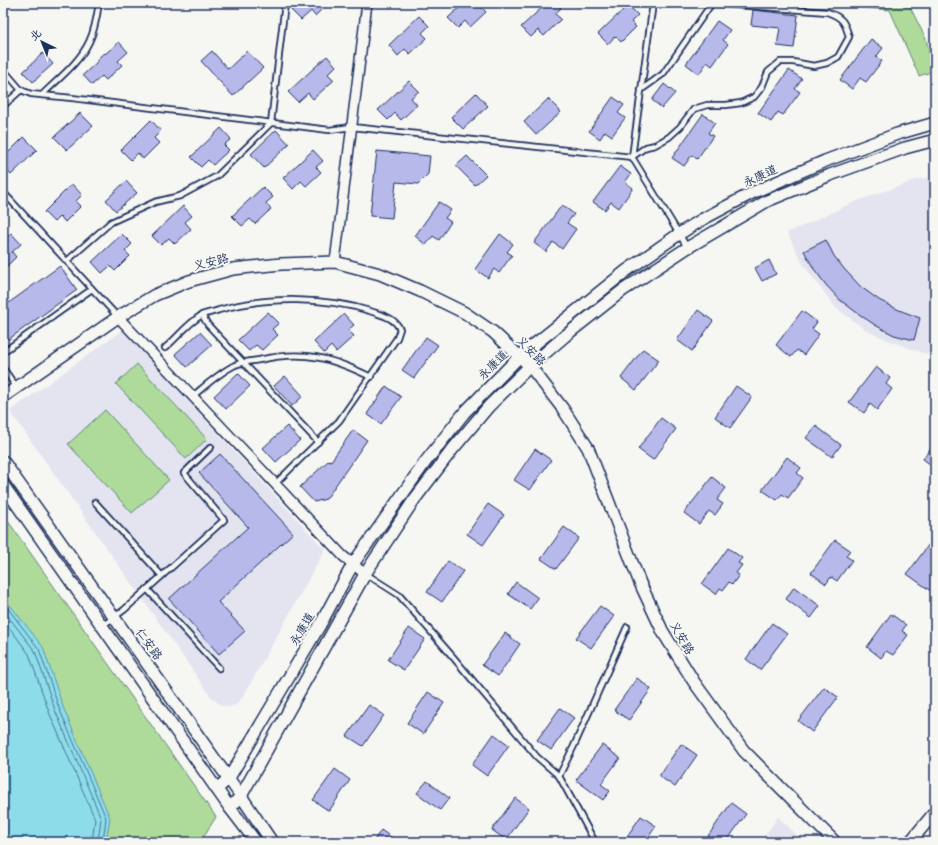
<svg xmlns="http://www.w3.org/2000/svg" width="938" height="845" font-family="'Architects Daughter','LXGW WenKai TC',sans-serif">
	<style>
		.built { fill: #e3e4f0 }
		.green { fill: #aedb9a; stroke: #64857c }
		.water { fill: #8ddcea; stroke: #5f97b2 }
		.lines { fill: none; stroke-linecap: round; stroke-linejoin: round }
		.shore { stroke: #497496; stroke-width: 1 }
		.building { fill: #b8b9eb; stroke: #1b2f5e }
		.service-casing { stroke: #1b2f5e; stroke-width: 8 }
		.minor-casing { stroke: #1b2f5e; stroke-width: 12 }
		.tertiary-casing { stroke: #1b2f5e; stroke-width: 14 }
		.service { stroke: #f6f6f2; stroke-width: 4.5 }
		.minor { stroke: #f6f6f2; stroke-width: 9 }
		.tertiary { stroke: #f6f6f2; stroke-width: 11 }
		.labels { text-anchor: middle; stroke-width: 4; stroke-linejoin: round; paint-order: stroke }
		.street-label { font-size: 12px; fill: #1b2f5e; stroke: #f6f6f2 }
	</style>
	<rect width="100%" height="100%" fill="#f6f6f2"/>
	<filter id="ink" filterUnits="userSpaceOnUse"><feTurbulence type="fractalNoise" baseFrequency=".025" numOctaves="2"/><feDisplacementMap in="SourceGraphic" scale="8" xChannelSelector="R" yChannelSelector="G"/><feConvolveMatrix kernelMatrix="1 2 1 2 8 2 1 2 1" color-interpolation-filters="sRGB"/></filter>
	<g filter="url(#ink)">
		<g class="built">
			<polygon points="928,178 935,182 935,354 923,353 890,341 867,331 836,308 804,266 787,233 857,201 919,179"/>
			<polygon points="123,330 325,550 244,695 236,705 228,707 221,705 212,698 10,411"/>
			<polygon points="778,817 804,842 760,842"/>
		</g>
		<g class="green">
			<polygon points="806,3 908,3 926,39 934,71 919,76 890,10"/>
			<polygon points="137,364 207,439 186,459 116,384"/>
			<polygon points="105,410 169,480 132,513 68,444"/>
			<polygon points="3,514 216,817 200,842 3,842"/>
		</g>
		<polygon class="water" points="3,596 43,647 63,707 110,818 106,842 3,842"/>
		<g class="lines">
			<g class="shore">
				<polyline points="3,602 39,649 59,708 106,818 103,842"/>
				<polyline points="3,610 35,651 55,710 101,818 98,842"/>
				<polyline points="3,619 29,654 49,712 95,819 92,842"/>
			</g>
		</g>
		<g class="building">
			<polygon points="299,3 328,3 315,16 311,11 301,20 291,10"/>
			<polygon points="464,3 477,3 486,12 470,27 465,21 458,28 448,18"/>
			<polygon points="547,3 556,3 561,8 555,14 561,19 544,36 538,30 531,37 521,27"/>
			<polygon points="628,5 638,15 631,22 636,27 621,42 615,36 608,44 598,34"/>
			<polygon points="753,10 798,15 794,48 777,46 780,28 751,25"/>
			<polygon points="419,16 429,26 422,33 427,38 410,54 405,49 398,56 389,45"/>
			<polygon points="717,21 730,30 723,40 728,44 712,66 707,62 699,74 686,64"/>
			<polygon points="871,39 883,48 876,57 882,61 866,82 860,78 852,89 840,80"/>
			<polygon points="119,42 128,52 118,61 122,65 106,80 102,76 92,85 83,75 98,61 96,60 104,53 105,54"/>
			<polygon points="212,51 228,69 247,51 263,68 233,96 201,61"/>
			<polygon points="43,53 53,64 33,82 23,72"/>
			<polygon points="327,56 336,66 328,74 334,80 313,99 308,93 298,102 288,92"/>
			<polygon points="789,70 802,79 795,89 800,92 783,115 778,112 771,122 758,113"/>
			<polygon points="409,81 419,91 411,98 417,105 401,120 395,113 388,120 378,110"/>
			<polygon points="664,84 675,93 662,108 652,100"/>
			<polygon points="476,93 488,106 463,129 451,117"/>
			<polygon points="613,97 624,105 618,113 625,118 612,136 605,131 600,139 589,131"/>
			<polygon points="548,99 561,112 536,135 524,122"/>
			<polygon points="80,113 93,126 67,150 54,137"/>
			<polygon points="703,114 715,123 708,133 713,136 697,159 692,155 684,166 672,158"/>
			<polygon points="151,120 161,131 154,138 159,143 143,159 138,153 131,160 121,150"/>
			<polygon points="221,128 231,139 224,145 229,150 213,165 208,160 201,167 191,157"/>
			<polygon points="276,130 289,144 264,168 251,154"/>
			<polygon points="24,137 37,150 11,175 3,166 3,158"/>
			<polygon points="313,150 323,161 316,167 321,172 306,186 301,181 293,189 283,178"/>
			<polygon points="377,151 430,156 428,174 418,184 396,182 392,218 370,216"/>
			<polygon points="467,156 486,175 475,185 456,166"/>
			<polygon points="620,166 631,174 625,182 633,188 619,208 611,202 605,210 593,202"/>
			<polygon points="126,181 137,193 116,211 106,200"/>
			<polygon points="72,184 82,195 76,201 81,206 65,222 60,216 54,222 44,212"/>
			<polygon points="263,187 273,197 266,203 271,209 255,224 250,219 242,226 232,216"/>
			<polygon points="439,202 451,210 445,218 451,222 439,240 433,236 426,245 415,236"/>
			<polygon points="562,205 574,214 567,223 576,229 562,249 553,242 546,252 534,243"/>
			<polygon points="183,206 192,216 185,222 191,229 175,244 169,238 161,245 152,236"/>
			<polygon points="11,233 21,244 12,252 16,257 3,270 3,241"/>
			<polygon points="122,234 132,244 125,251 130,256 115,271 110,266 102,273 92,262"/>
			<polygon points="500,234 513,244 507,252 512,255 499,273 494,269 488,278 475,269"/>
			<polygon points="826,240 834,256 845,270 861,287 879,300 899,310 920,318 914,340 894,335 875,325 856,312 840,300 826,285 814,269 804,251"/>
			<polygon points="769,260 776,274 762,281 755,268"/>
			<polygon points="60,266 77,290 9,339 3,338 3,307"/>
			<polygon points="698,310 713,321 692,351 677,340"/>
			<polygon points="802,311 817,322 812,329 819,334 804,355 797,350 791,357 776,345"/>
			<polygon points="268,312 279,323 272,329 278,335 262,350 256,345 249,351 238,340"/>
			<polygon points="344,314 354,325 348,330 354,336 336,352 331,346 324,353 314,342"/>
			<polygon points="200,332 212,345 187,367 175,354"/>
			<polygon points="426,337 438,345 414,378 402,370"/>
			<polygon points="643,349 659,360 636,390 621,378"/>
			<polygon points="876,367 890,378 886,384 892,389 877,410 870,404 864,413 849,402"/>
			<polygon points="238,373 250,386 226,409 214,396"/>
			<polygon points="285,376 303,396 292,406 274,386"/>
			<polygon points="386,386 401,397 381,424 367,414"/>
			<polygon points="736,386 752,397 730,428 715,417"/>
			<polygon points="661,418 676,429 653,460 638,449"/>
			<polygon points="287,426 300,440 276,462 263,448"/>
			<polygon points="816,426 841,445 832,457 806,438"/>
			<polygon points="353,430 367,440 326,499 314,502 300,487 329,460 331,461"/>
			<polygon points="935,442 935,468 923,459"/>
			<polygon points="535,449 551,460 530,490 514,480"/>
			<polygon points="220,454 293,533 218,602 245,631 219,654 169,599 248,527 199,473"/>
			<polygon points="787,457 801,468 797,473 803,478 788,498 782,494 777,500 762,490"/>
			<polygon points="712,477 726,488 717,500 723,504 715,515 709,511 699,524 684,513"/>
			<polygon points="488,504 504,515 483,545 467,534"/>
			<polygon points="564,527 579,538 556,569 541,559"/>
			<polygon points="935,536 935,594 907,574"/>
			<polygon points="835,540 850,550 846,556 852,560 837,581 831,577 826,584 811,573"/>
			<polygon points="728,548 742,558 738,563 742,565 736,573 739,575 732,585 729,582 723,590 720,588 716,594 702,584"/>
			<polygon points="448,561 463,571 442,602 427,592"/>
			<polygon points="516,582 538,598 530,609 508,594"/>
			<polygon points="794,587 820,606 811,618 786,599"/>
			<polygon points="600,606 614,616 591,648 576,638"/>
			<polygon points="891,614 906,625 902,631 908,635 893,655 886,651 881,658 867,647"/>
			<polygon points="772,623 787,634 760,670 746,659"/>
			<polygon points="409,628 425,639 404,670 388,660"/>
			<polygon points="505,633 520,644 498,676 482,665"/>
			<polygon points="637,678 651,689 629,720 614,710"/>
			<polygon points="824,687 838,697 812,732 798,721"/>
			<polygon points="428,692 444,703 423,734 407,723"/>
			<polygon points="369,705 384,715 363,746 347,736"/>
			<polygon points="560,708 574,718 551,750 537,740"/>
			<polygon points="494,734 509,745 487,776 472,765"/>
			<polygon points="681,744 697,755 675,787 659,776"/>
			<polygon points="602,745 620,758 601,784 610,791 603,800 576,780"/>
			<polygon points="335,769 350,780 329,811 313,800"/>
			<polygon points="427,781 449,798 440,810 417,793"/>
			<polygon points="515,798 529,808 506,840 492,830"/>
			<polygon points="731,803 746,814 726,842 716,842 708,836"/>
			<polygon points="641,816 656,826 645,842 623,842"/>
			<polygon points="381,830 398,842 373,842"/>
		</g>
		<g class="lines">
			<defs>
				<g id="service">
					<polyline points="3,69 21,90 3,106"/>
					<polyline points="21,90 31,94 72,98 329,130 352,127 632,157 653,3"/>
					<polyline points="641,90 663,74 712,3"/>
					<path d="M42,95c16,-16 37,-32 47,-53 6,-12 8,-26 10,-39"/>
					<polyline points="3,192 118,317"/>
					<path d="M687,247l-55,-90 14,-10 9,-2 14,-8 11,-10 14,-18 13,-4h19l15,-2 13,-6 8,-10 6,-15 12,-10h13l21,4 13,-3 11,-6 11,-20c-4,-15 -7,-20 -22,-25l-116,-9"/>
					<polyline points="67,261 111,222 155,202 180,196 217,176 271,123 285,3"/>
					<polyline points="202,315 208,325 318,442"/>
					<path d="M165,348c12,-10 23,-25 37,-33 5,-2 12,-3 17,-5 46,-14 109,-13 154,2 12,4 21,6 27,17l-3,9 -58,83 -64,63"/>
					<polyline points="3,352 92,289"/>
					<polyline points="3,368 17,388"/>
					<path d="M193,396c13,-11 26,-23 42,-31 7,-3 16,-4 24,-5 45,-10 71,-3 112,17"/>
					<polyline points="95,502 162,576"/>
					<polyline points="366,574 399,595 453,657 537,757 559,776 595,842"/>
					<polyline points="147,589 219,668"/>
					<polyline points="102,626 124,610 224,520 184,473 211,447"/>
					<polyline points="559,776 574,746 627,627"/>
				</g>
				<g id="minor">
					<polyline points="335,262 367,3"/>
					<polyline points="118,317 343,556 365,574"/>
				</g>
				<g id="tertiary">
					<polyline points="3,397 118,317 155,295 189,281 233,269 281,264 335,262 380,274 420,291 465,313 493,332 530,366 563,409 588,448 640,583 663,632 694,682 744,751 835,842"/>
					<polyline points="3,461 241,796 272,842"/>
					<polyline points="3,485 230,808 256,842"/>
					<polyline points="217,789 229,778 320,625 353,564 426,461 464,413 520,356 626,271 679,234 703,219 754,192 825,161 897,134 935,123"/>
					<polyline points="230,808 241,796 365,574 414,500 452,450 489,406 530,366 565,336 622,291 687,248 767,201 830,175 905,148 935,140"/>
					<polyline points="910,842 935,812"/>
				</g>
			</defs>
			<use href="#service" class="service-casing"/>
			<use href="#minor" class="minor-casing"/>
			<use href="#tertiary" class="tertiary-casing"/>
			<use href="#service" class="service"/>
			<use href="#minor" class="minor"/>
			<use href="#tertiary" class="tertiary"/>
		</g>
	</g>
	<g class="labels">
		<g class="street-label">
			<text transform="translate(760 176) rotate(-25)" y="4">永康道</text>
			<text transform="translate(211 262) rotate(-14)" y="4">义安路</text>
			<text transform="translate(531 351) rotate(45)" y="4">义安路</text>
			<text transform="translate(493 365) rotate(-45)" y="4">永康道</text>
			<text transform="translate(302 629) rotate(-60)" y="4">永康道</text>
			<text transform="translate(682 638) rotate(60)" y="4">义安路</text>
			<text transform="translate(149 644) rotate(54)" y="4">仁安路</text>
		</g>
	</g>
	<rect width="938" height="845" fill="none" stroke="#f6f6f2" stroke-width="16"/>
	<rect x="8" y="8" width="922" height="829" fill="none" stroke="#1b2f5e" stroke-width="1.5" filter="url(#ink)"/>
	<g transform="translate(42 42) rotate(317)" stroke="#f6f6f2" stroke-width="3" paint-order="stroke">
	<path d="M0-3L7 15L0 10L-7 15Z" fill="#1b2f5e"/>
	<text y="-6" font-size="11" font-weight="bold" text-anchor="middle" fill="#1b2f5e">北</text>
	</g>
</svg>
